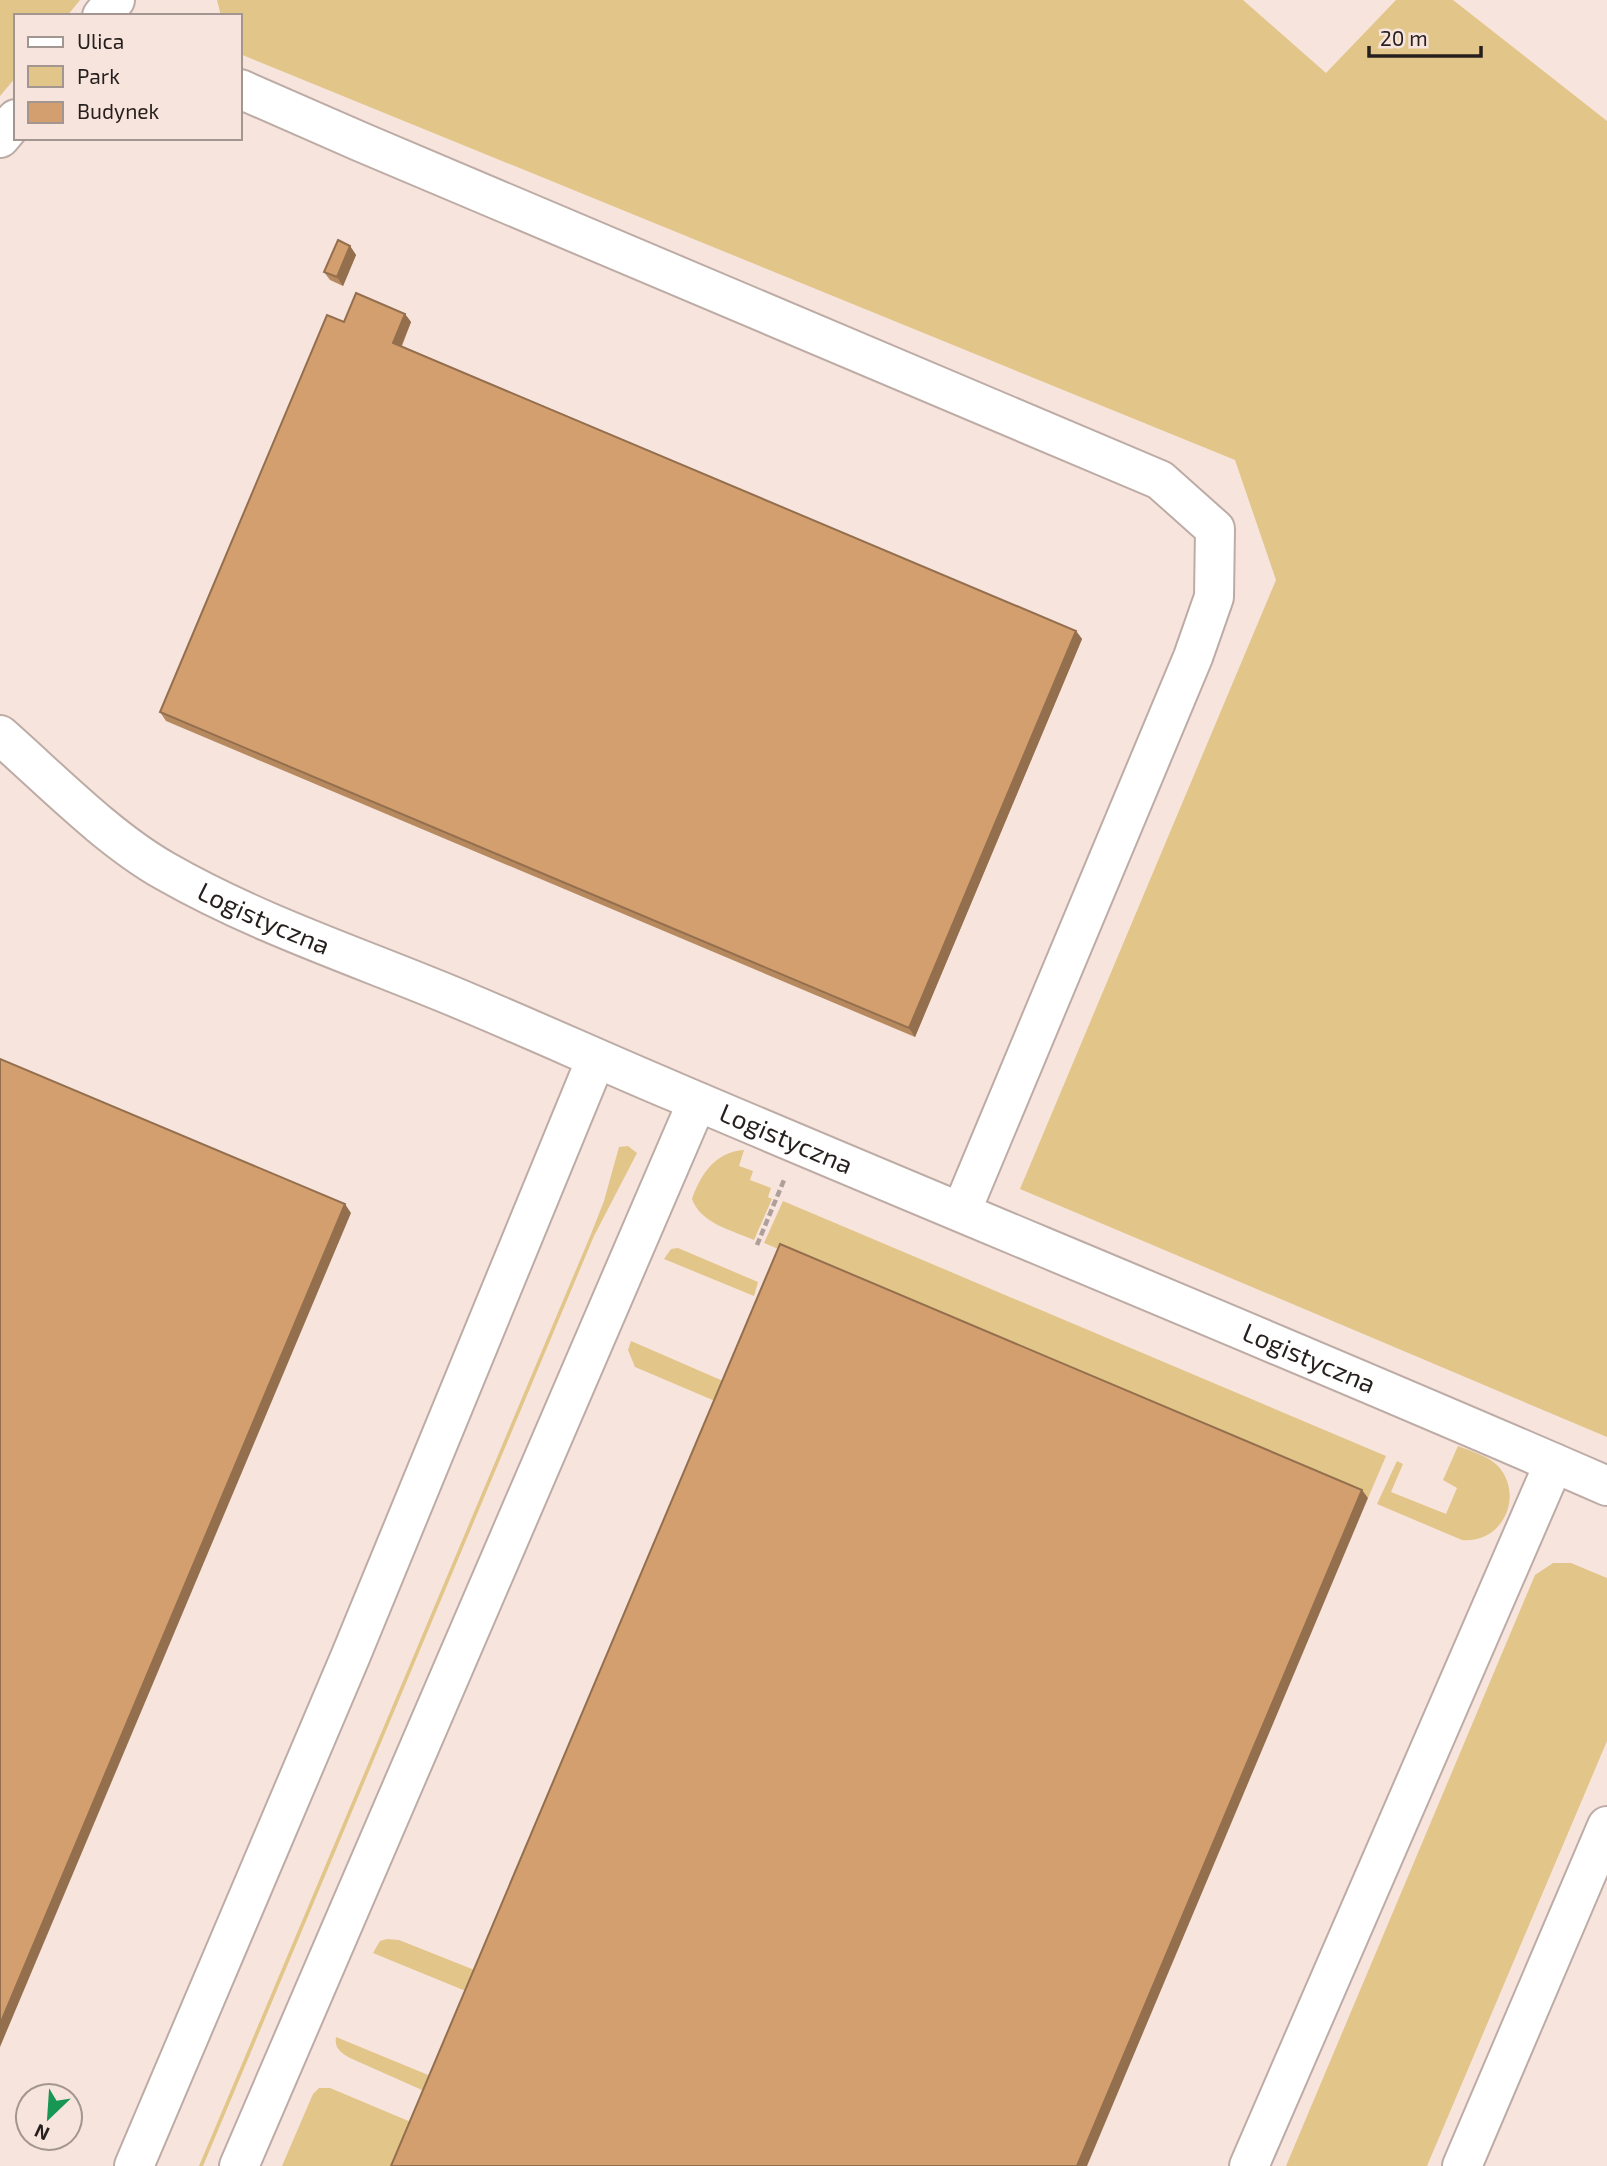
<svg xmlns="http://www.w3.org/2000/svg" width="1607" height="2166" font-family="'Exo 2',sans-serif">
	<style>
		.green { fill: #e2c588 }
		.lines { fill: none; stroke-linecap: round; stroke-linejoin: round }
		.minor-casing { stroke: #bdaca5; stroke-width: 42 }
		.path { stroke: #ae9f9a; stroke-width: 4.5; stroke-dasharray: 7 3.5; stroke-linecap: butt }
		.minor { stroke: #fff; stroke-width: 38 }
		.wall { fill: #b6895f }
		.shaded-wall { fill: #946f4e }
		.building { fill: #d49f6f; stroke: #946f4e; stroke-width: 2 }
		.labels { text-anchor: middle; stroke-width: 7; stroke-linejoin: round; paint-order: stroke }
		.street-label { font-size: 26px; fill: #261f1d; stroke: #f7e4dd }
	</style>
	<rect width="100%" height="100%" fill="#f7e4dd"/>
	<g class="green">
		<polygon points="0,0 80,0 67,16 16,16 16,77 0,96"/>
		<polygon points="217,0 1243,0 1326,73 1396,0 1453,0 1607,121 1607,1437 1020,1189 1276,580 1235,460 240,54 240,16 221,16"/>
		<polygon points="628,1146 637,1153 594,1236 203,2166 199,2166 591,1234 604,1201 619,1147"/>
		<path d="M744,1150l-5,16 14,5 -3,9 21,8 -3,9 4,2 -18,41c-22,-10 -53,-16 -62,-41 9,-26 24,-47 52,-49z"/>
		<polygon points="783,1201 1386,1456 1368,1498 764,1243"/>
		<polygon points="678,1248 758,1282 754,1296 664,1259 671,1249"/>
		<polygon points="631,1341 730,1384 722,1404 635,1367 628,1350"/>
		<path d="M1458,1446c13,5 30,10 40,20 27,30 4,78 -36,74l-85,-36 20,-43 6,3 -12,28 55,22 11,-26 -14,-8z"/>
		<polygon points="1553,1563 1571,1563 1607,1578 1607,1741 1427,2166 1286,2166 1535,1575"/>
		<polygon points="387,1939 399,1940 482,1973 473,1994 373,1953 380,1941"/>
		<path d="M336,2037l102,42 -7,15 -81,-36c-9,-5 -16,-10 -14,-21z"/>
		<polygon points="319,2088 330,2088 418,2125 401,2166 282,2166 313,2094"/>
	</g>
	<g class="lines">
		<defs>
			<g id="minor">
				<polyline points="102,16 115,0"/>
				<polyline points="240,89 361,142 1160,480 1215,529 1214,597 1193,657 961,1212"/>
				<polyline points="0,138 16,119"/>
				<path id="s1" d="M0,735c51,45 107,103 165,136 96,55 203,89 304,132 69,29 137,60 206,89 310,132 623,259 932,394"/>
				<polyline points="134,2166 351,1655 596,1059"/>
				<polyline points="239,2166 697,1102"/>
				<polyline points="1249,2166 1554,1463"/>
				<polyline points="1462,2166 1607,1826"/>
			</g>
		</defs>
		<use href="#minor" class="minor-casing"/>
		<polyline class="path" points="757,1245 784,1180"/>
		<use href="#minor" class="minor"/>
	</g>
	<g class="wall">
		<polygon points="350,246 356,255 343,286 330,280 324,272"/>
		<polygon points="405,314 411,322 402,346 1076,631 1082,639 915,1037 166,721 160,712 344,322"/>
	</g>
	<g class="shaded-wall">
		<polygon points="350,246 356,255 343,286 337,277"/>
		<polygon points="405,314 411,322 399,351 393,343"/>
		<polygon points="1076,631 1082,639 915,1037 909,1028"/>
		<polygon points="345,1204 351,1213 0,2047 0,2024"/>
		<polygon points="1362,1490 1368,1498 1087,2166 1077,2166"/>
	</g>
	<g class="building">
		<polygon points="338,240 350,246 337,277 324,272"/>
		<polygon points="356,293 405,314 393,343 1076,631 909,1028 160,712 327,315 344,322"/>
		<polygon points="0,1059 345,1204 0,2024"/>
		<polygon points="780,1244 1362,1490 1077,2166 391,2166"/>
	</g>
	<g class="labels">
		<g class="street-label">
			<text dy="9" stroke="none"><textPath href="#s1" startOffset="324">Logistyczna</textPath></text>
			<text dy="9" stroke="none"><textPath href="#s1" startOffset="891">Logistyczna</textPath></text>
			<text dy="9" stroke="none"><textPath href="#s1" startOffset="1458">Logistyczna</textPath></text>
		</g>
	</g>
	<rect x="14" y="14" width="228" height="126" fill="#f7e4dd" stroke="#a39590" stroke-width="2"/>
	<rect x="28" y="37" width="35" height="10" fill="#ffffff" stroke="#a39590" stroke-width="2"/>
	<text x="77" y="49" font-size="21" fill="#261f1d">Ulica</text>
	<rect x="28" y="66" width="35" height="21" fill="#e2c588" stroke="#a39590" stroke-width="2"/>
	<text x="77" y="84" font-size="21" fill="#261f1d">Park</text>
	<rect x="28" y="102" width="35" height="21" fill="#d49f6f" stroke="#a39590" stroke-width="2"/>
	<text x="77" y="119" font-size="21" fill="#261f1d">Budynek</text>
	<g transform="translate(49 2117) rotate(205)"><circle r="33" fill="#f7e4dd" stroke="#a39590" stroke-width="2"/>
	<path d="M0-5L12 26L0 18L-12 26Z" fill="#189654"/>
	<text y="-10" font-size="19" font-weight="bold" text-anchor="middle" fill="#261f1d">N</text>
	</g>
	<path d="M1369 46v10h112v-10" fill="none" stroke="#261f1d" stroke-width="3.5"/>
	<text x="1380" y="46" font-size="21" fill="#261f1d" stroke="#f7e4dd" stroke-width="5" paint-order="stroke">20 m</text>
</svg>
